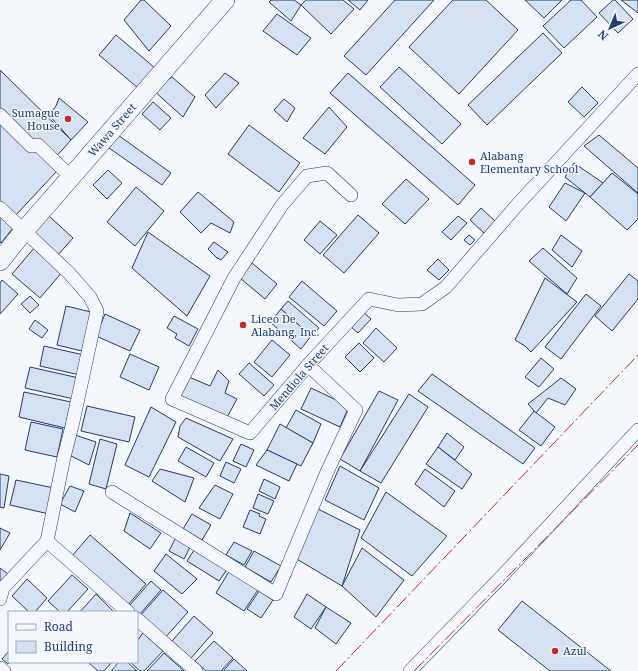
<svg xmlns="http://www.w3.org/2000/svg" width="638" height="671" font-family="'Noto Serif',serif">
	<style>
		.building { fill: #d5e0f0; stroke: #1d3f73 }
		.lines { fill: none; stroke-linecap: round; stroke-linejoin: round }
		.street-casing { stroke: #1d3f73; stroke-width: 14 }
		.secondary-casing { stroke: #1d3f73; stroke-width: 20 }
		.street { stroke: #f4f7fb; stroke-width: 13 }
		.secondary { stroke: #f4f7fb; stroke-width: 19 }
		.power { stroke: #c62828; stroke-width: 1; stroke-dasharray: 14 3 2 3; stroke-linecap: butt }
		.poi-dot { fill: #c62828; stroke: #f4f7fb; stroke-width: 1.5 }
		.labels { text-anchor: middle; stroke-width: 3; stroke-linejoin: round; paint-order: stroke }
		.poi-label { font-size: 11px; fill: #1d3f73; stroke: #f4f7fb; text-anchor: start }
		.street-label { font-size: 11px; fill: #1d3f73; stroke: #f4f7fb }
	</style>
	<rect width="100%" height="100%" fill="#f4f7fb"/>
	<g class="building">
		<polygon points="141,0 144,0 171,26 149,51 124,20"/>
		<polygon points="271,0 294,0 301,5 291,21 269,2"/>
		<polygon points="306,0 343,0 354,9 331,34 301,5"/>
		<polygon points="348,0 368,0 360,10"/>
		<polygon points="395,0 434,0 366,75 344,56"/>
		<polygon points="453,0 486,0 518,30 459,94 409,47"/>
		<polygon points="525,0 562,0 544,18"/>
		<polygon points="571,0 581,0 597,17 564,48 543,26"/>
		<polygon points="613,0 615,0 633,19 618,33 599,13"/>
		<polygon points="621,0 638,0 638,13"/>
		<polygon points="277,14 311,38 297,55 263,31"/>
		<polygon points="543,33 562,53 487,125 468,105"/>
		<polygon points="116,35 155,68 138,88 99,55"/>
		<polygon points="399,67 461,124 442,144 380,87"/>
		<polygon points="0,70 71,140 54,159 0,108"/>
		<polygon points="225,73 239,83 216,108 205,95"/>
		<polygon points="348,73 475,185 458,205 330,93"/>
		<polygon points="172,77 195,97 183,117 153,90"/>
		<polygon points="582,87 598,103 584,117 568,102"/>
		<polygon points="59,98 88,122 71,140 49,115 56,106"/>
		<polygon points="284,99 295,108 287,122 274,110"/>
		<polygon points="153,102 171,118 160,130 142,114"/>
		<polygon points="329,107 347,127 325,154 303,138"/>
		<polygon points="0,118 57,171 14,217 0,204"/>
		<polygon points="249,125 300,163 279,192 228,154"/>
		<polygon points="118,135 171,173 162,185 109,148"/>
		<polygon points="599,135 638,168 638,193 584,146"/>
		<polygon points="574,163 603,183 590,197 565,177"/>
		<polygon points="108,170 122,183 107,199 93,185"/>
		<polygon points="612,173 638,194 638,219 627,230 590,197"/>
		<polygon points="406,179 429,199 405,224 382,204"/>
		<polygon points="565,183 585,193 566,221 549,207"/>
		<polygon points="136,187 164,211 135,246 107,222"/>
		<polygon points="198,192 234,222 230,233 211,223 201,233 180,212"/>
		<polygon points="481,208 495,221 484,233 470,220"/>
		<polygon points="358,215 379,233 344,273 323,255"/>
		<polygon points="49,216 73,238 57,256 33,234"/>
		<polygon points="458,216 467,223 451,240 442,232"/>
		<polygon points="0,217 13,228 1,243 0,242"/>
		<polygon points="320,221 337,235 320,254 304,240"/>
		<polygon points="148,232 210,276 187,316 132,268"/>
		<polygon points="469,235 475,240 470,245 464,240"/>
		<polygon points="561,235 582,251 572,267 552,250"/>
		<polygon points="214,242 228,252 221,260 216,257 208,249"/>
		<polygon points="35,247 63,271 40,298 12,274"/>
		<polygon points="543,248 577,278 567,294 529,261"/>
		<polygon points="438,259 449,270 439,280 427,270"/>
		<polygon points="252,263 277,284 265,299 240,278"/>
		<polygon points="629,274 638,281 638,299 612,331 595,316"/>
		<polygon points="545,278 577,302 531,352 525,346 515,340"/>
		<polygon points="2,280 18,294 0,314 0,283"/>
		<polygon points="302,281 337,311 324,326 289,297"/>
		<polygon points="586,294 601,306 561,359 545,347"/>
		<polygon points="30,296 39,305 30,313 21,304"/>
		<polygon points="288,301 319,328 311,336 281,309"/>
		<polygon points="66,306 91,312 82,351 57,345"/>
		<polygon points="281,309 311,336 301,349 270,322"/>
		<polygon points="361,310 371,319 358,333 348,324"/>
		<polygon points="105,314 140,330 130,351 96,336"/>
		<polygon points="174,316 198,329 189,346 175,338 177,334 167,328"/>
		<polygon points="35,320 48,330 42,338 29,329"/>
		<polygon points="376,328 397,348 384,362 363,343"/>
		<polygon points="272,340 290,355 272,377 254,362"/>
		<polygon points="359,343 374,358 360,372 345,357"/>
		<polygon points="44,346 84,355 80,375 40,366"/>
		<polygon points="130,354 159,367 149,390 120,377"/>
		<polygon points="541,358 554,369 539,387 525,377"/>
		<polygon points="249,363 274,385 264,396 239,374"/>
		<polygon points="30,367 79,378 74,399 25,388"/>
		<polygon points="218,370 229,381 225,393 237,399 225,421 178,401 189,377 210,386"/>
		<polygon points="432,374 535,448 523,464 418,391"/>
		<polygon points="561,378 576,389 565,405 548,398 536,413 528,404"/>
		<polygon points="311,388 349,406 340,427 301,409"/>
		<polygon points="379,391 398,400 360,471 340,459"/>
		<polygon points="24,392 71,402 65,428 19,417"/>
		<polygon points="409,394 428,407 381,483 360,471"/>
		<polygon points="87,406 135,417 129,442 81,431"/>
		<polygon points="151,407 176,422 149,477 125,465"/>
		<polygon points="296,410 321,424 313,443 286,428"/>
		<polygon points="534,411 555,427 541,446 519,430"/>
		<polygon points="186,418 233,439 220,461 178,437 180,426"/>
		<polygon points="31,422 63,429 57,457 25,450"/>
		<polygon points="280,424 313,443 301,466 267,450"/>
		<polygon points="447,433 464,447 455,460 438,447"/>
		<polygon points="75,435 96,442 89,465 67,454"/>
		<polygon points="100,439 117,444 106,489 89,484"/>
		<polygon points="241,444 254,450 246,467 233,461"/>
		<polygon points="186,447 214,463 206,477 178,461"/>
		<polygon points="438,447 472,474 462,489 426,464"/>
		<polygon points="267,450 297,464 289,481 256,465"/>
		<polygon points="226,462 241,469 234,483 220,476"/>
		<polygon points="340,466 379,488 364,520 325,500"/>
		<polygon points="160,469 194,478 185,502 152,481"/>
		<polygon points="425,469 455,491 444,507 415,484"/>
		<polygon points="0,474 9,476 4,508 0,507"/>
		<polygon points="264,479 280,487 275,499 259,491"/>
		<polygon points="16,480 54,488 49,514 10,505"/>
		<polygon points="215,485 233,494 220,519 199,508"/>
		<polygon points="70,486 84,491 75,512 60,504"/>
		<polygon points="386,492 447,536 412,576 361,538"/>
		<polygon points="258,494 274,501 268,514 253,508"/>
		<polygon points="318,509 360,530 342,586 295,558"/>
		<polygon points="250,510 260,514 259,516 266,519 260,534 243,527"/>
		<polygon points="130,513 161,533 150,549 124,531"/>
		<polygon points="192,514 211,525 202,540 183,529"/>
		<polygon points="0,528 10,533 0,550"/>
		<polygon points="90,535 146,584 128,605 72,556"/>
		<polygon points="176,537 191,545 184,559 169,551"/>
		<polygon points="234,542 252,551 244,565 226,555"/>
		<polygon points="196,547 228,568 219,581 187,561"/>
		<polygon points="362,548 404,580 376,617 342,586"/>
		<polygon points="254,551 281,566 271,582 245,567"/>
		<polygon points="166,554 197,579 182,594 154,571"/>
		<polygon points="0,568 8,574 0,585"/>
		<polygon points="230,570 259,588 244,611 216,593"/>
		<polygon points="72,575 88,589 67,612 60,612 48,601"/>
		<polygon points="27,579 47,598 35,612 29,612 12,596"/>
		<polygon points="151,581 161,590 139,615 129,606"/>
		<polygon points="163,590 188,612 164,639 139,617"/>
		<polygon points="259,591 273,600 261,618 247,609"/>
		<polygon points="96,594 114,612 80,612"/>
		<polygon points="307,594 326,607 311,629 294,617"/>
		<polygon points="522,601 611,671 550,671 498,630"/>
		<polygon points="326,607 351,623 336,644 315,628"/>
		<polygon points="194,616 213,633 191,658 172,641"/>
		<polygon points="143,633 163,651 144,671 140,671 130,662 137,662 137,641"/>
		<polygon points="214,641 233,658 221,671 206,671 195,661"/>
		<polygon points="8,652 9,653 9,662 10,662 8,664 2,659"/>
		<polygon points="164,653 184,671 147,671"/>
		<polygon points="234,659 247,671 223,671"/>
		<polygon points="88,662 112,662 104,671 98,671"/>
		<polygon points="119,662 127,662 137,671 111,671"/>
	</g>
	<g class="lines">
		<defs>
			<g id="street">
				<polyline points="0,115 31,146 38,145 71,177"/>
				<polyline points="351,195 327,173 307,176 282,205 234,278 172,399 250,433 308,365 369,299 398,305 422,304 446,287 518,204 638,74"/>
				<polyline points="0,208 69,273 90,297 97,311 72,426 64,457 47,541 3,588 0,599"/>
				<polyline points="112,492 276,594 327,472 356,410 308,365"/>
				<polyline points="47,541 128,612"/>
				<polyline points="137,619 196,671"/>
				<polyline points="0,668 4,671"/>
				<polyline points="410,671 505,573 638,430"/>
			</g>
			<polyline id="secondary" points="0,261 24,231 225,0"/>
		</defs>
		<use href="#street" class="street-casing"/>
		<use href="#secondary" class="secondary-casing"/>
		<use href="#street" class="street"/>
		<use href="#secondary" class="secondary"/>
		<g class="power">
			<polyline points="336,671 638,355"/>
			<polyline points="414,671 638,445"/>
		</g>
	</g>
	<g class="poi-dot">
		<circle cx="68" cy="119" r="4"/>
		<circle cx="472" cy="162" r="4"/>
		<circle cx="243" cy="325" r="4"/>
		<circle cx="555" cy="651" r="4"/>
	</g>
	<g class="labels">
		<g class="poi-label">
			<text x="60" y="117" text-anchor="end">Sumague<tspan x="60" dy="13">House</tspan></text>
			<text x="480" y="160">Alabang<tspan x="480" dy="13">Elementary School</tspan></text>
			<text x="251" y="323">Liceo De<tspan x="251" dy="13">Alabang, Inc.</tspan></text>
			<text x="563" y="655">Azul</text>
		</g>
		<g class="street-label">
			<text transform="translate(112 130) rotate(-49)" y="4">Wawa Street</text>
			<text transform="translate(299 377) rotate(-49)" y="4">Mendiola Street</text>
		</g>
	</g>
	<rect x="8" y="611" width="130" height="52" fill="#f4f7fb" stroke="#9eadc5"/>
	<rect x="16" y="624" width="20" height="6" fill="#f4f7fb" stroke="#9eadc5"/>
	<text x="44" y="631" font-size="12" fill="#1d3f73">Road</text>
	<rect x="16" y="641" width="20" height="12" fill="#d5e0f0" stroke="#9eadc5"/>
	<text x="44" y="651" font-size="12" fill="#1d3f73">Building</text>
	<g transform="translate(610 28) rotate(224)" stroke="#f4f7fb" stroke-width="3" paint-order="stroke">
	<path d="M0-3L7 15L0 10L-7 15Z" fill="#1d3f73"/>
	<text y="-6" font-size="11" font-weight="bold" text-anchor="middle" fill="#1d3f73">N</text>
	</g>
</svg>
